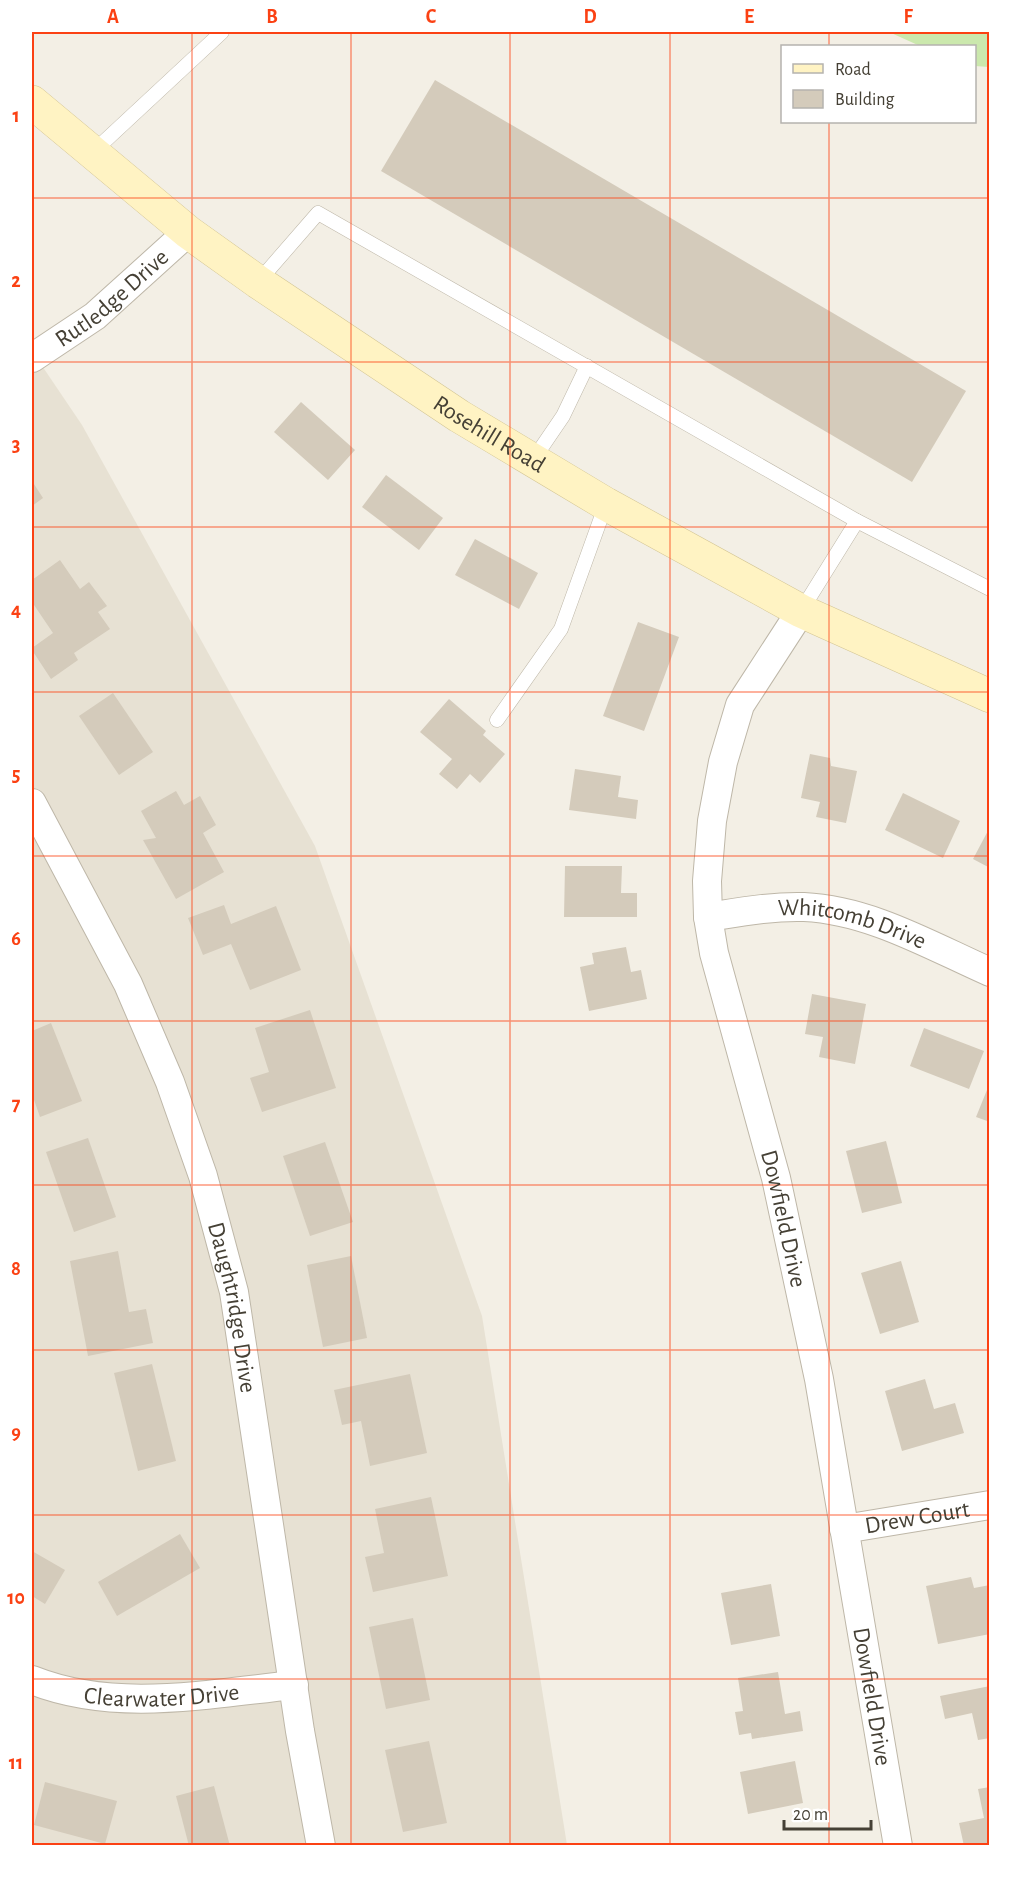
<svg xmlns="http://www.w3.org/2000/svg" width="1021" height="1877" font-family="'Alegreya Sans',sans-serif">
	<style>
		.residential { fill: #e7e1d3 }
		.green { fill: #cbe8ad }
		.building { fill: #d4cbbb }
		.lines { fill: none; stroke-linecap: round; stroke-linejoin: round }
		.service-casing { stroke: #beb7a8; stroke-width: 15 }
		.minor-casing { stroke: #beb7a8; stroke-width: 30 }
		.secondary-casing { stroke: #d3c594; stroke-width: 34 }
		.service { stroke: #fff; stroke-width: 14 }
		.minor { stroke: #fff; stroke-width: 28 }
		.secondary { stroke: #fff3c3; stroke-width: 33 }
		.grid { fill: none; stroke: #fb4113; stroke-width: 1.5; stroke-opacity: 0.55 }
		.labels { text-anchor: middle; stroke-width: 5; stroke-linejoin: round; paint-order: stroke }
		.street-label { font-size: 24px; fill: #454035; stroke: #fff }
		.neatline { fill: none; stroke: #fb4113; stroke-width: 2 }
		.grid-label { font-size: 20px; text-anchor: middle; font-weight: bold; fill: #fb4113 }
	</style>
	<rect width="100%" height="100%" fill="#f3efe5"/>
	<polygon class="residential" points="32,351 82,425 315,846 482,1316 567,1845 32,1845"/>
	<polygon class="green" points="889,32 989,32 989,67 975,66 974,46 920,46"/>
	<g class="building">
		<polygon points="435,80 966,391 912,482 381,171"/>
		<polygon points="301,402 355,450 328,480 274,432"/>
		<polygon points="386,475 443,518 419,550 362,507"/>
		<polygon points="32,481 43,498 32,506"/>
		<polygon points="475,539 538,573 519,609 455,575"/>
		<polygon points="60,560 80,589 89,582 107,606 98,612 110,629 74,653 78,660 51,679 32,650 32,648 53,633 32,602 32,580"/>
		<polygon points="638,622 679,637 644,731 603,716"/>
		<polygon points="113,693 153,752 119,775 79,716"/>
		<polygon points="449,699 486,731 483,735 505,754 480,783 470,774 457,789 439,774 452,759 420,732"/>
		<polygon points="810,754 830,758 831,766 857,771 846,823 816,817 820,802 801,798"/>
		<polygon points="575,769 621,776 618,797 638,800 636,819 569,810"/>
		<polygon points="176,791 184,805 200,796 216,825 203,833 224,872 176,899 143,840 156,838 141,811"/>
		<polygon points="903,793 960,821 943,858 885,830"/>
		<polygon points="990,827 990,868 973,859"/>
		<polygon points="565,866 622,866 621,893 637,893 637,917 564,917"/>
		<polygon points="224,905 231,924 276,906 301,970 250,990 231,944 203,955 188,918"/>
		<polygon points="626,947 631,972 641,970 647,999 589,1011 580,967 594,964 592,953"/>
		<polygon points="812,994 866,1004 855,1064 819,1057 823,1037 805,1034"/>
		<polygon points="310,1010 336,1088 262,1112 250,1078 269,1072 255,1028"/>
		<polygon points="51,1023 82,1101 40,1117 32,1094 32,1031"/>
		<polygon points="924,1028 984,1051 969,1089 910,1066"/>
		<polygon points="989,1085 990,1085 990,1122 976,1117"/>
		<polygon points="88,1138 116,1217 74,1232 46,1152"/>
		<polygon points="886,1141 902,1203 862,1213 846,1151"/>
		<polygon points="325,1142 353,1222 310,1236 283,1156"/>
		<polygon points="118,1251 129,1312 146,1309 153,1343 88,1356 70,1261"/>
		<polygon points="351,1256 367,1338 323,1347 307,1265"/>
		<polygon points="901,1261 919,1322 880,1334 861,1273"/>
		<polygon points="152,1364 176,1461 138,1471 114,1373"/>
		<polygon points="410,1374 427,1453 370,1466 361,1421 342,1425 334,1390"/>
		<polygon points="925,1379 934,1409 955,1403 964,1433 902,1451 885,1391"/>
		<polygon points="431,1497 448,1576 373,1592 365,1557 384,1553 375,1509"/>
		<polygon points="180,1534 200,1568 117,1616 98,1582"/>
		<polygon points="32,1551 65,1570 45,1604 32,1596"/>
		<polygon points="971,1577 974,1588 990,1585 990,1634 938,1644 926,1586"/>
		<polygon points="771,1584 780,1636 731,1645 721,1593"/>
		<polygon points="413,1618 430,1700 386,1709 369,1627"/>
		<polygon points="778,1672 785,1714 800,1711 803,1731 752,1739 751,1733 739,1735 735,1712 743,1711 738,1678"/>
		<polygon points="990,1686 990,1738 978,1740 972,1713 945,1719 940,1696"/>
		<polygon points="429,1741 447,1823 403,1832 385,1750"/>
		<polygon points="795,1761 803,1803 748,1814 740,1772"/>
		<polygon points="45,1782 117,1801 105,1844 34,1825"/>
		<polygon points="214,1786 230,1846 189,1846 176,1796"/>
		<polygon points="990,1787 990,1846 964,1846 959,1823 984,1818 978,1789"/>
	</g>
	<g class="lines">
		<defs>
			<g id="service">
				<polyline points="93,152 222,32"/>
				<polyline points="258,282 318,213 857,521 801,611"/>
				<polyline points="533,460 563,416 587,366"/>
				<polyline points="857,521 990,589"/>
				<polyline points="497,720 561,629 606,504"/>
			</g>
			<g id="minor">
				<path id="s1" d="M32,358l63,-42 93,-84"/>
				<path id="s2" d="M801,611l-61,94 -17,57 -11,59 -5,60 1,36 6,36 62,225 43,201 79,467"/>
				<path id="s3" d="M32,803l96,181 42,98 33,94 31,116 66,439 21,115"/>
				<path id="s4" d="M708,917c32,-5 64,-11 96,-10 66,3 127,39 186,65"/>
				<path id="s5" d="M844,1529l146,-24"/>
				<path id="s6" d="M32,1680c83,33 175,14 262,5"/>
			</g>
			<g id="secondary">
				<path id="s7" d="M32,102l156,130 70,50 201,134 147,88 195,107 189,85"/>
			</g>
		</defs>
		<use href="#service" class="service-casing"/>
		<use href="#minor" class="minor-casing"/>
		<use href="#secondary" class="secondary-casing"/>
		<use href="#service" class="service"/>
		<use href="#minor" class="minor"/>
		<use href="#secondary" class="secondary"/>
	</g>
	<path class="grid" d="M192,32v1814M351,32v1814M510,32v1814M670,32v1814M829,32v14M829,122v1724M32,198h958M32,362h958M32,527h958M32,692h958M32,856h958M32,1021h958M32,1185h958M32,1350h958M32,1515h958M32,1679h958"/>
	<g class="labels">
		<g class="street-label">
			<text dy="8" stroke="none"><textPath href="#s1" startOffset="100">Rutledge Drive</textPath></text>
			<text dy="8" stroke="none"><textPath href="#s7" startOffset="566">Rosehill Road</textPath></text>
			<text dy="8" stroke="none"><textPath href="#s4" startOffset="147">Whitcomb Drive</textPath></text>
			<text dy="8" stroke="none"><textPath href="#s2" startOffset="639">Dowfield Drive</textPath></text>
			<text dy="8" stroke="none"><textPath href="#s3" startOffset="546">Daughtridge Drive</textPath></text>
			<text dy="8" stroke="none"><textPath href="#s5" startOffset="74">Drew Court</textPath></text>
			<text dy="8" stroke="none"><textPath href="#s6" startOffset="132">Clearwater Drive</textPath></text>
			<text dy="8" stroke="none"><textPath href="#s2" startOffset="1125">Dowfield Drive</textPath></text>
		</g>
	</g>
	<rect width="1021" height="1877" fill="none" stroke="#ffffff" stroke-width="66"/>
	<rect x="781" y="45" width="195" height="78" fill="#ffffff" stroke="#b5b3ae" stroke-width="1.5"/>
	<rect x="793" y="64" width="30" height="9" fill="#fff3c3" stroke="#b5b3ae" stroke-width="1.5"/>
	<text x="835" y="75" font-size="18" fill="#454035">Road</text>
	<rect x="793" y="90" width="30" height="18" fill="#d4cbbb" stroke="#b5b3ae" stroke-width="1.5"/>
	<text x="835" y="105" font-size="18" fill="#454035">Building</text>
	<path d="M784 1820v9h87v-9" fill="none" stroke="#454035" stroke-width="3"/>
	<text x="793" y="1820" font-size="18" fill="#454035" stroke="#ffffff" stroke-width="4.5" paint-order="stroke">20 m</text>
	<rect x="33" y="33" width="955" height="1811" class="neatline"/>
	<g class="grid-label">
		<text x="113" y="23">A</text>
		<text x="272" y="23">B</text>
		<text x="431" y="23">C</text>
		<text x="590" y="23">D</text>
		<text x="749" y="23">E</text>
		<text x="908" y="23">F</text>
		<text x="16" y="122">1</text>
		<text x="16" y="287">2</text>
		<text x="16" y="451">3</text>
		<text x="16" y="616">4</text>
		<text x="16" y="781">5</text>
		<text x="16" y="945">6</text>
		<text x="16" y="1110">7</text>
		<text x="16" y="1275">8</text>
		<text x="16" y="1439">9</text>
		<text x="16" y="1604">10</text>
		<text x="16" y="1769">11</text>
	</g>
</svg>
